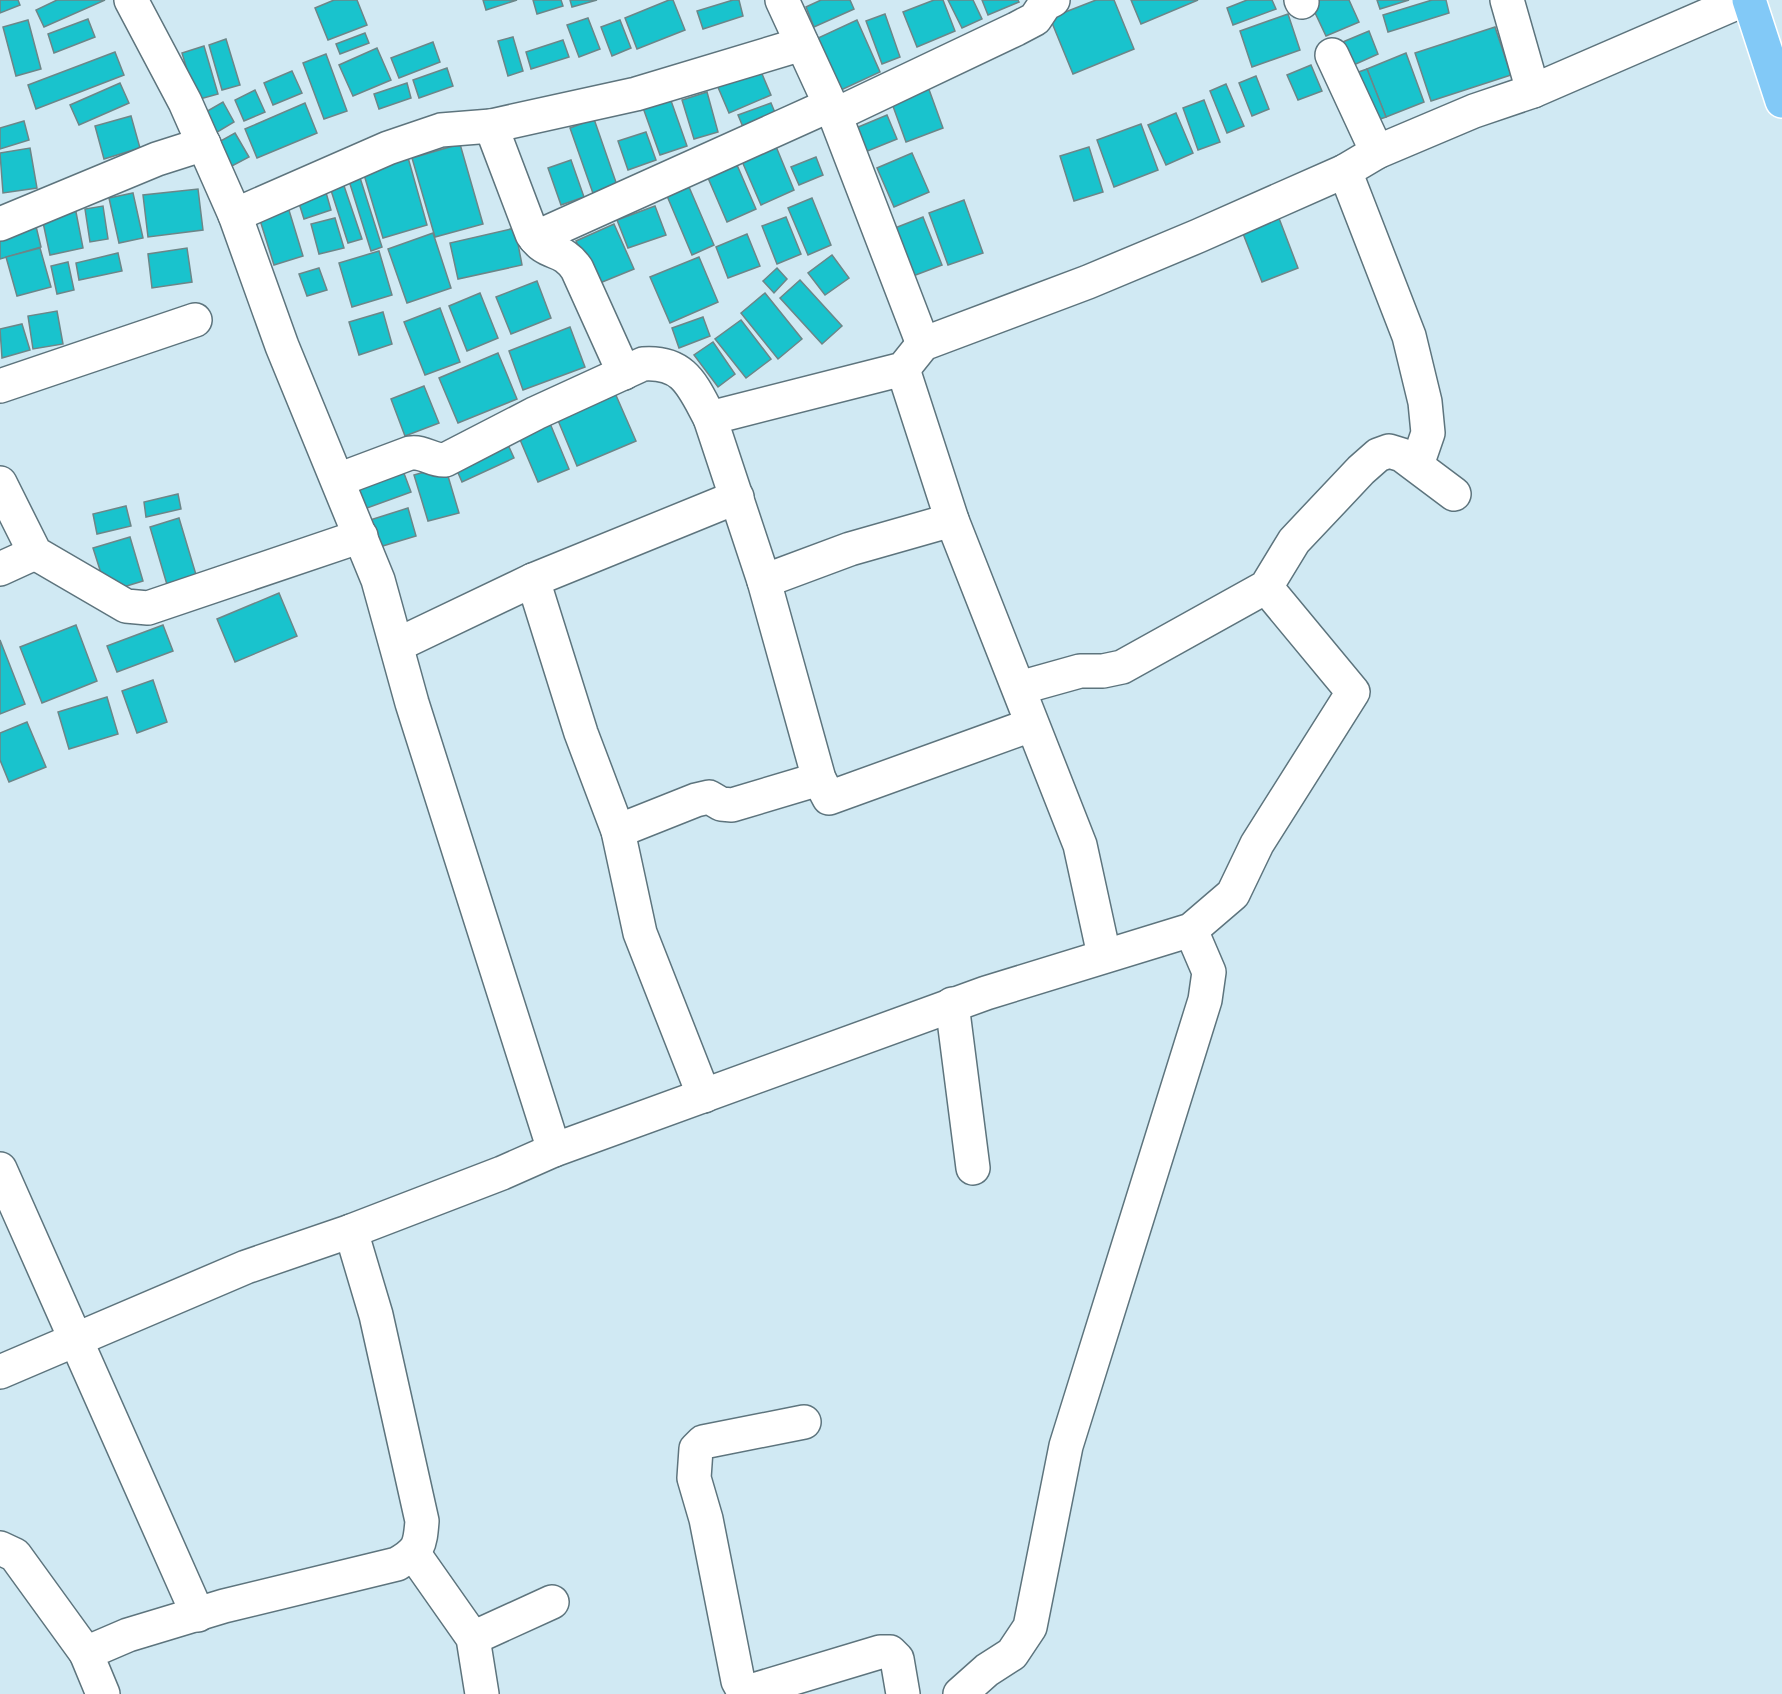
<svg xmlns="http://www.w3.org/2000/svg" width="1782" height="1694" font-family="'Titillium Web',sans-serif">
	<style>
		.building { fill: #19c3cd; stroke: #6c8688; stroke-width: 1.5 }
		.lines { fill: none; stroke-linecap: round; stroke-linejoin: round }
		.minor-casing { stroke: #5d747d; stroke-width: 36 }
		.primary-casing { stroke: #fff; stroke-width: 36 }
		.minor { stroke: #fff; stroke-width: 33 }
		.primary { stroke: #82c9f7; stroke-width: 33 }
	</style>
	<rect width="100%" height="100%" fill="#d0e9f3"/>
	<g class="building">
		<polygon points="0,0 18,0 20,5 0,13"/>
		<polygon points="57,0 105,0 44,27 36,10"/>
		<polygon points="334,0 357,0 367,25 328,40 315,8"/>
		<polygon points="483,0 517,0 486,10"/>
		<polygon points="533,0 561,0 563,6 537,14"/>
		<polygon points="570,0 597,0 572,7"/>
		<polygon points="669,0 673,0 685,30 637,49 625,18"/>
		<polygon points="733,0 739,0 743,16 703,29 697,11"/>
		<polygon points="821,0 850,0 854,9 814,27 806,7"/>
		<polygon points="934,0 943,0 955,31 917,47 903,12"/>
		<polygon points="948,0 973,0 982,19 962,28"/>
		<polygon points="982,0 1018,0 1019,2 988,15"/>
		<polygon points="1096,0 1114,0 1134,49 1073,74 1050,18"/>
		<polygon points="1131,0 1198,0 1141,24"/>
		<polygon points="1247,0 1272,0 1276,9 1233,25 1227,8"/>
		<polygon points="1309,0 1349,0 1359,22 1326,36"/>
		<polygon points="1377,0 1409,0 1380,9"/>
		<polygon points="1432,0 1446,0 1449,13 1388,32 1383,15"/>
		<polygon points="885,14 900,57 882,64 866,21"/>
		<polygon points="1288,14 1300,50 1252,67 1240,31"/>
		<polygon points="588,18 600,49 579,57 567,25"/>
		<polygon points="88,19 95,37 54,53 48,34"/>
		<polygon points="28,20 41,69 16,76 3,27"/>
		<polygon points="620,20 631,48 612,56 601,27"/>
		<polygon points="857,20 880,72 841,90 818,38"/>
		<polygon points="1495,27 1511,75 1431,101 1415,53"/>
		<polygon points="1369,31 1378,54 1347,68 1338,44"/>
		<polygon points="365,33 369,43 340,54 336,44"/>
		<polygon points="513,37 523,71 508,76 498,41"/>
		<polygon points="226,39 240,85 222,90 209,45"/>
		<polygon points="563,40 569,57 531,69 526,52"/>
		<polygon points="433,42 440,62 399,78 391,58"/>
		<polygon points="204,46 218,94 196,100 182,53"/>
		<polygon points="377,48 391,80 353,96 339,65"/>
		<polygon points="115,52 124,75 36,109 28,85"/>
		<polygon points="1406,53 1424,102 1386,117 1367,69"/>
		<polygon points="326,54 347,111 324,119 303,63"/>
		<polygon points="756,60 771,95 729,113 714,78"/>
		<polygon points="1311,65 1322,91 1298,100 1287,75"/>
		<polygon points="447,68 453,86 419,98 413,80"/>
		<polygon points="1367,69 1386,117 1369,123 1350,75"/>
		<polygon points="292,71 302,93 273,105 264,83"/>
		<polygon points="1256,76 1269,109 1252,116 1239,83"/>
		<polygon points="120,83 129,103 79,125 70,105"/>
		<polygon points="407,83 411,98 379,109 374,94"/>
		<polygon points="927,84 943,128 906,142 890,98"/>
		<polygon points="1226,84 1244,126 1227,133 1210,91"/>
		<polygon points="255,90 265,112 244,121 235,100"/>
		<polygon points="707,92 718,132 694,139 682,100"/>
		<polygon points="669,95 687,146 660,155 642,105"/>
		<polygon points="1204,100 1220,142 1198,150 1183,108"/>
		<polygon points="223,102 234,122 209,137 197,117"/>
		<polygon points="305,103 317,133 257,158 245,129"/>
		<polygon points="771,103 776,115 743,127 738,115"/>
		<polygon points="1176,113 1193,153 1166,165 1148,125"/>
		<polygon points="887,115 897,139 865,152 856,128"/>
		<polygon points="131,116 140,148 104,159 95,126"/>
		<polygon points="594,119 619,191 595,199 570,128"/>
		<polygon points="24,121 29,140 0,149 0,128"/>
		<polygon points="1141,124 1158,170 1114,187 1097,140"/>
		<polygon points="646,132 656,160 628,170 618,141"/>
		<polygon points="235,133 249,157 230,167 217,143"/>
		<polygon points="460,144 483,224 435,237 412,158"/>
		<polygon points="775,144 794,190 761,205 741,159"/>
		<polygon points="1089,147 1103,192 1074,201 1060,156"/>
		<polygon points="30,148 37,188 3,193 0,153"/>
		<polygon points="912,153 929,192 894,207 877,168"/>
		<polygon points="407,154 427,225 383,238 362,168"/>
		<polygon points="816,157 823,175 799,185 791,167"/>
		<polygon points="571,160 584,197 561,205 548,168"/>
		<polygon points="356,165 382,247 371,251 345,168"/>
		<polygon points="737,165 756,209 727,222 708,178"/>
		<polygon points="340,174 362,239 348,243 327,178"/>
		<polygon points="689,187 714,245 692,255 667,196"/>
		<polygon points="198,189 203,230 148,237 143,195"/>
		<polygon points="325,189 331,210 304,219 297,197"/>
		<polygon points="133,193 143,238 119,243 109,198"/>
		<polygon points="812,198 831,245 808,255 788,208"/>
		<polygon points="964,200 983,253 948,265 929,213"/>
		<polygon points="103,206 108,239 90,242 85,209"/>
		<polygon points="655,206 666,235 628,248 617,220"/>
		<polygon points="75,207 83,248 50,255 41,213"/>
		<polygon points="288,207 303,256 274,265 259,217"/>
		<polygon points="1277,213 1298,268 1262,282 1240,226"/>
		<polygon points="786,217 801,254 777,264 762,226"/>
		<polygon points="923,217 942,265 913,276 895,228"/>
		<polygon points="34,218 41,247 0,259 0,228"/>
		<polygon points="335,218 344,248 319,254 311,224"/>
		<polygon points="614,224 634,269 595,285 576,241"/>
		<polygon points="515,228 522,265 458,279 450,243"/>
		<polygon points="433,233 451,288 407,303 388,249"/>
		<polygon points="747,234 760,266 728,278 716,247"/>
		<polygon points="40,248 51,287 17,296 6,257"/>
		<polygon points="187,248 192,282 152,288 148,254"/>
		<polygon points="379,251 392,295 352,307 339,263"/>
		<polygon points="118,253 122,271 79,280 76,263"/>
		<polygon points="832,255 849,278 825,295 808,273"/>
		<polygon points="699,257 718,302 670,323 650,277"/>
		<polygon points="68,262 74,290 57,294 51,266"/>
		<polygon points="319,268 327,290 307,296 299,274"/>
		<polygon points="777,268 787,279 774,293 763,281"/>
		<polygon points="800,280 842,326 822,344 780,298"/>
		<polygon points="537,281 551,318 511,334 496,297"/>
		<polygon points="480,293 498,338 467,351 449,306"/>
		<polygon points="765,293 802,339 778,359 741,313"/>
		<polygon points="440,308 460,362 425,375 404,322"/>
		<polygon points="57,311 63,344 33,349 28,316"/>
		<polygon points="383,312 392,344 359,355 349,322"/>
		<polygon points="703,317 710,336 679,348 672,328"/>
		<polygon points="741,320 771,359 746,378 715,339"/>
		<polygon points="22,324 30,350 2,358 0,329"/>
		<polygon points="570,327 585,367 523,390 509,351"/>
		<polygon points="713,342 735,374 718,387 694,355"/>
		<polygon points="498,353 517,399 458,423 439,378"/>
		<polygon points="424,386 439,423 405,436 391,399"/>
		<polygon points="615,393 636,441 577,466 557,418"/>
		<polygon points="549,421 569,469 538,482 518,435"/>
		<polygon points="504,436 514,458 462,482 452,459"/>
		<polygon points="399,460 411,492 356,512 344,480"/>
		<polygon points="445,466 459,513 428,521 414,475"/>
		<polygon points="178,494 181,509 146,517 144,502"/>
		<polygon points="126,506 131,526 97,534 93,514"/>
		<polygon points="408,508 416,536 376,548 367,521"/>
		<polygon points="179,518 197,578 168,588 150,527"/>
		<polygon points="130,537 143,581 107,592 93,548"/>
		<polygon points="279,593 297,636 235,662 217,619"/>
		<polygon points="76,625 97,681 42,703 20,647"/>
		<polygon points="163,625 173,651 117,672 107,646"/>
		<polygon points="0,640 25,704 0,714"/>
		<polygon points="153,680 167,722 137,733 122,691"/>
		<polygon points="107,697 118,734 69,749 58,712"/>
		<polygon points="27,722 46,767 9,782 0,760 0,733"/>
	</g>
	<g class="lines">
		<defs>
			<g id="minor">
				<polyline points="131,0 185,102 235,215"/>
				<polyline points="782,0 835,115 923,344"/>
				<polyline points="1301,0 1302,2"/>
				<polyline points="1507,0 1533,91"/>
				<polyline points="1332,55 1377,152"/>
				<polyline points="835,115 1016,29 1035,19 1045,4 1053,0"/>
				<path d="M491,126l41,108c16,24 29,11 45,35l47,104"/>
				<polyline points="1345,171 1409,336 1425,402 1428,433 1417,465"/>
				<polyline points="0,224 157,159 204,144"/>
				<polyline points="535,238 830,105"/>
				<polyline points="903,369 952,520 1080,845 1104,955"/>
				<polyline points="0,386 195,320"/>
				<path d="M338,480l72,-27c14,-2 22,8 35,7l91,-47 107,-49c42,-3 50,23 67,54"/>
				<polyline points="0,483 35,553 126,606 148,608 361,536"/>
				<polyline points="952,520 850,549 764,581 710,418 903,369 923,344 1088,282 1198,236 1345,171 1377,152 1474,111 1533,91 1743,0"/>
				<polyline points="0,569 35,553"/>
				<polyline points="533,580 581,733 618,831 640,933 704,1096"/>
				<polyline points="764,581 819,779 829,798 1031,725"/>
				<polyline points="397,645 533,580 737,497"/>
				<polyline points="1019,688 1080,671 1103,671 1122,667 1266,587 1294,541 1361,470 1378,455 1389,451 1402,455 1454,494"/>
				<polyline points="618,831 696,800 709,797 721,804 732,805 819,779"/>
				<polyline points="952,1004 973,1168"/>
				<polyline points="554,1150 412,703 378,580 282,346 235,215 388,148 441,130 491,126 636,94 802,44"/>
				<polyline points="0,1169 198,1615"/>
				<polyline points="0,1372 246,1267 351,1231 502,1173 554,1150 986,993 1191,930 1233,894 1257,844 1353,692 1266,587"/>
				<polyline points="804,1422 703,1442 696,1449 694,1478 706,1519 738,1681 743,1690 747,1692 880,1652 890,1652 897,1659 903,1694"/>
				<polyline points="0,1548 15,1555 86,1653"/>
				<polyline points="414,1554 473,1638 482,1694"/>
				<polyline points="473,1638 552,1602"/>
				<path d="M103,1694l-17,-41 42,-18 96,-29 173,-42c22,-13 23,-18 25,-43l-46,-206 -25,-84"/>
				<polyline points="960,1694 987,1670 1012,1654 1030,1627 1066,1446 1205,1000 1209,972 1191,930"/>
			</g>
			<polyline id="primary" points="1749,0 1782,101"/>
		</defs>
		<use href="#minor" class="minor-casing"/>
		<use href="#primary" class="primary-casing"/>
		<use href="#minor" class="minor"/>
		<use href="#primary" class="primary"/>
	</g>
</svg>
